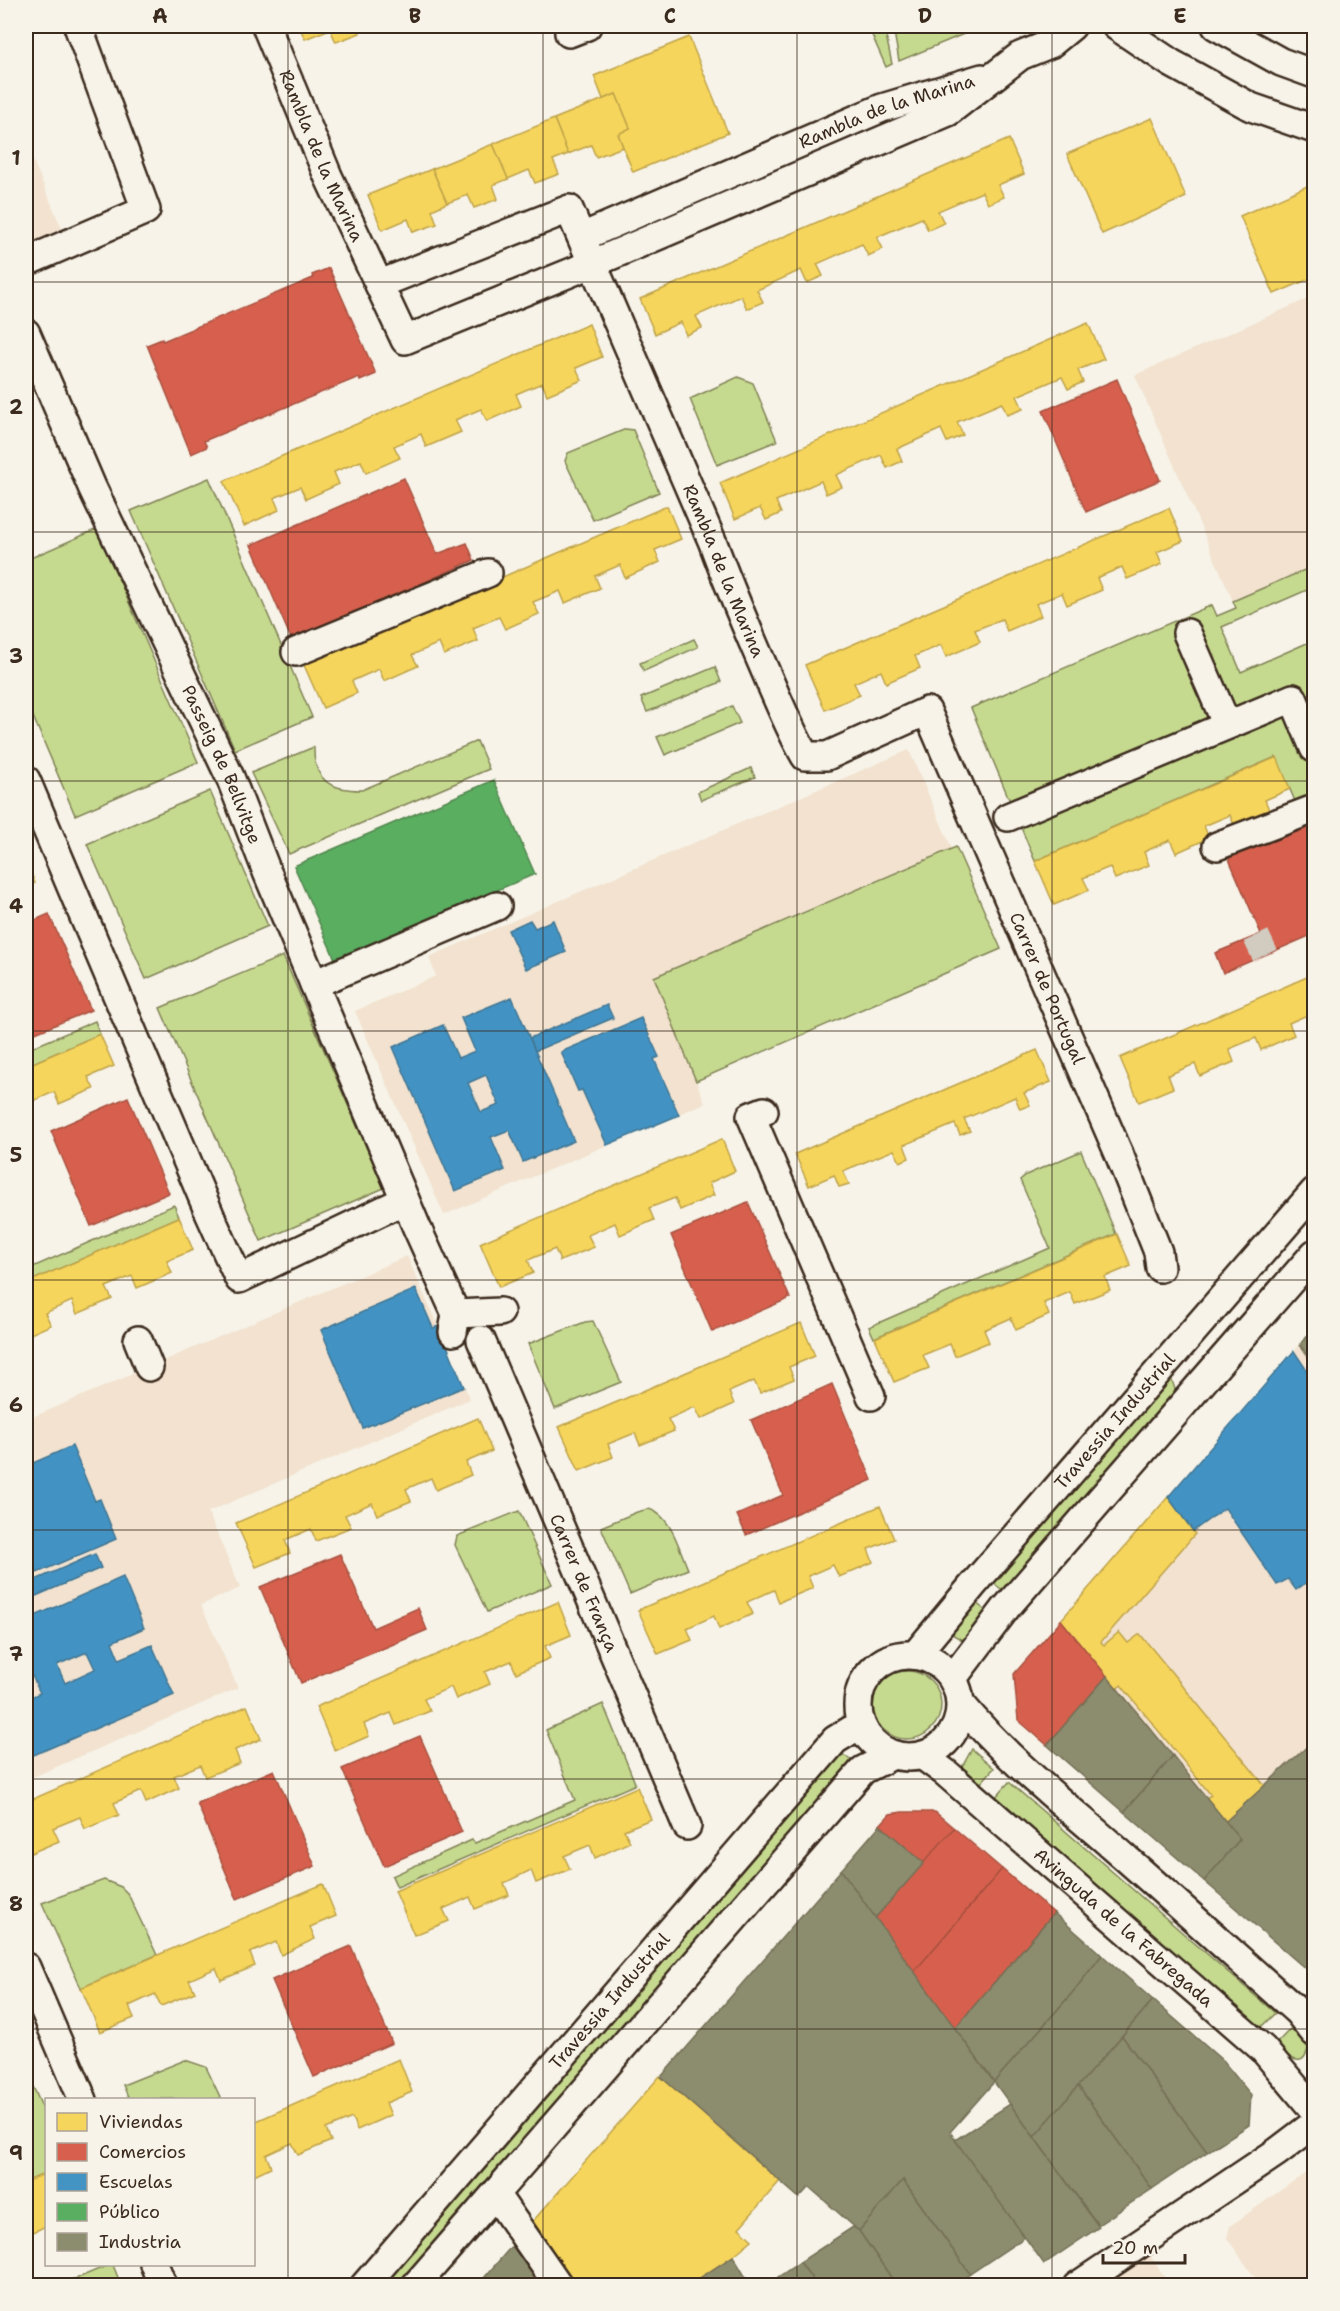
<svg xmlns="http://www.w3.org/2000/svg" width="1340" height="2311" font-family="'Shantell Sans',sans-serif">
	<style>
		.built { fill: #f2e2cf }
		.green { fill: #c6da8f; stroke: #808256; stroke-width: 1.5 }
		.homes { fill: #f6d55c; stroke: #bea249; stroke-width: 1.5 }
		.shops { fill: #d6604d; stroke: #a8503f; stroke-width: 1.5 }
		.schools { fill: #4393c3; stroke: #417492; stroke-width: 1.5; fill-rule: evenodd }
		.public { fill: #5aae61; stroke: #51864d; stroke-width: 1.5 }
		.industry { fill: #8c8c6e; stroke: #746f56; stroke-width: 1.5 }
		.lines { fill: none; stroke-linecap: round; stroke-linejoin: round }
		.minor-tunnel { stroke: #d1cbc0; stroke-width: 27; stroke-dasharray: 27 14; stroke-linecap: butt }
		.minor-casing { stroke: #3b2a1e; stroke-width: 32 }
		.minor { stroke: #f7f3e8; stroke-width: 27 }
		.grid { fill: none; stroke: #3b2a1e; stroke-width: 1.5; stroke-opacity: 0.55 }
		.labels { text-anchor: middle; stroke-width: 6; stroke-linejoin: round; paint-order: stroke }
		.street-label { font-size: 18px; fill: #3b2a1e; stroke: #f7f3e8 }
		.neatline { fill: none; stroke: #3b2a1e; stroke-width: 2 }
		.grid-label { font-size: 20px; text-anchor: middle; font-weight: bold; fill: #3b2a1e }
	</style>
	<rect width="100%" height="100%" fill="#f7f3e8"/>
	<filter id="ink" filterUnits="userSpaceOnUse"><feTurbulence type="fractalNoise" baseFrequency=".0167" numOctaves="2"/><feDisplacementMap in="SourceGraphic" scale="12" xChannelSelector="R" yChannelSelector="G"/><feConvolveMatrix kernelMatrix="1 2 1 2 8 2 1 2 1" color-interpolation-filters="sRGB"/></filter>
	<g filter="url(#ink)">
		<g class="built">
			<polygon points="26,144 62,229 26,245"/>
			<polygon points="1314,296 1314,566 1233,601 1135,375"/>
			<polygon points="909,750 952,849 654,977 705,1103 444,1215 355,1011 436,976 429,957"/>
			<polygon points="407,1256 470,1399 208,1512 240,1588 201,1605 238,1688 26,1780 26,1420"/>
			<polygon points="1314,1328 1314,1976 1018,1720 1014,1674"/>
			<polygon points="1308,2171 1314,2171 1314,2285 1260,2285 1227,2238 1230,2226"/>
			<polygon points="1140,2241 1170,2285 1072,2286"/>
		</g>
		<g class="green">
			<polygon points="868,26 884,26 892,64 886,67"/>
			<polygon points="893,26 983,26 899,61"/>
			<polygon points="738,377 753,383 777,441 717,465 690,399"/>
			<polygon points="626,429 633,430 659,492 593,520 565,461 568,453"/>
			<polygon points="209,478 312,717 235,750 131,511"/>
			<polygon points="97,529 198,762 75,815 26,700 26,560"/>
			<polygon points="1314,566 1314,587 1222,627 1241,672 1314,640 1314,801 1298,808 1276,757 1035,861 971,708 1212,605 1217,616 1236,608 1233,601"/>
			<polygon points="694,639 698,647 644,671 640,663"/>
			<polygon points="715,667 721,682 647,712 641,698"/>
			<polygon points="732,706 740,723 665,755 657,737"/>
			<path d="M477,741l12,28 -200,85 -38,-81 63,-26c-1,35 18,43 48,43z"/>
			<polygon points="751,768 755,777 701,800 698,792"/>
			<polygon points="210,791 268,926 146,979 87,844"/>
			<polygon points="956,847 1001,949 696,1081 654,977"/>
			<polygon points="283,956 384,1188 261,1241 160,1008"/>
			<polygon points="95,1021 100,1034 26,1066 26,1050"/>
			<polygon points="1081,1151 1116,1234 874,1338 869,1327 1050,1248 1020,1180 1026,1175"/>
			<polygon points="174,1205 179,1217 26,1283 26,1270"/>
			<polygon points="593,1321 621,1382 555,1409 528,1344 585,1322"/>
			<polygon points="1170,1375 1176,1392 1004,1591 989,1580"/>
			<path d="M649,1509c23,7 30,40 39,60l-58,25 -29,-67 36,-15z"/>
			<polygon points="519,1511 552,1584 487,1612 455,1545 457,1536"/>
			<polygon points="975,1602 986,1611 964,1641 950,1633"/>
			<circle cx="907" cy="1705" r="34"/>
			<polygon points="603,1704 635,1783 634,1785 397,1887 392,1876 472,1840 475,1843 575,1800 546,1730"/>
			<polygon points="972,1749 994,1768 981,1783 962,1767"/>
			<polygon points="841,1753 853,1762 400,2285 379,2286"/>
			<polygon points="1009,1782 1275,2013 1259,2029 994,1799"/>
			<polygon points="104,1880 121,1887 128,1894 157,1955 81,1988 42,1903"/>
			<path d="M1291,2028l17,20c-5,25 -24,5 -33,-3z"/>
			<polygon points="185,2060 206,2067 221,2099 129,2099 123,2085"/>
			<polygon points="31,2082 46,2116 46,2173 26,2182 26,2085"/>
			<polygon points="111,2264 113,2265 121,2285 61,2285"/>
		</g>
		<g class="homes">
			<polygon points="299,26 357,26 360,33 336,42 330,29 305,39"/>
			<polygon points="689,37 728,133 633,172 618,134 630,128 616,94 603,99 594,76"/>
			<polygon points="616,94 630,128 618,134 623,147 596,157 591,145 568,154 554,119"/>
			<polygon points="1152,118 1186,197 1102,234 1067,154"/>
			<polygon points="554,119 568,154 553,160 559,174 535,183 529,170 508,179 493,144"/>
			<polygon points="1009,139 1024,174 998,185 1004,197 988,204 982,192 938,211 944,223 928,230 922,218 877,237 883,249 868,256 862,244 817,264 823,276 807,283 801,270 757,290 763,302 747,309 741,296 696,316 702,328 686,335 681,322 655,334 640,299"/>
			<polygon points="493,144 508,179 493,185 498,199 474,208 468,195 447,203 432,169"/>
			<polygon points="432,169 447,203 432,210 437,224 413,232 408,219 382,230 368,195"/>
			<polygon points="1314,183 1314,277 1274,294 1240,216"/>
			<polygon points="1088,323 1104,359 1078,370 1083,382 1068,389 1062,377 1017,396 1023,409 1007,415 1002,403 957,422 963,435 947,442 941,429 897,449 902,461 887,468 881,455 836,475 842,487 826,494 821,481 776,501 781,513 766,520 760,508 735,519 720,483"/>
			<polygon points="589,324 602,357 576,368 582,380 547,395 542,383 516,394 521,406 487,421 481,409 455,420 461,432 426,447 421,434 394,446 400,458 366,473 361,461 334,472 339,484 306,499 300,487 274,498 279,510 244,526 224,481"/>
			<polygon points="667,506 681,539 655,550 660,562 625,578 620,565 595,576 600,588 565,603 560,591 533,602 539,614 505,629 499,617 473,628 478,641 444,655 439,643 412,655 418,666 384,681 379,669 352,681 357,693 323,708 303,663"/>
			<polygon points="1169,508 1183,541 1157,552 1162,564 1127,579 1122,567 1097,578 1102,590 1067,605 1062,593 1036,604 1041,616 1007,631 1002,619 975,630 980,642 946,657 941,645 915,656 920,668 886,683 881,671 854,683 860,695 825,710 805,665"/>
			<polygon points="1277,757 1290,789 1265,800 1270,812 1235,827 1230,815 1204,826 1209,838 1176,853 1170,840 1144,852 1149,865 1115,879 1110,867 1083,878 1089,890 1054,905 1035,861"/>
			<polygon points="26,860 35,883 26,887"/>
			<polygon points="1314,974 1314,1012 1289,1023 1294,1035 1261,1050 1256,1038 1229,1049 1234,1062 1200,1076 1195,1064 1168,1075 1173,1088 1139,1102 1120,1058"/>
			<polygon points="100,1034 114,1066 88,1077 94,1089 84,1093 59,1104 54,1092 28,1103 33,1115 26,1118 26,1066"/>
			<polygon points="1037,1050 1051,1082 1024,1093 1030,1105 1020,1109 1015,1097 964,1119 970,1131 960,1135 955,1124 904,1145 909,1158 900,1162 894,1150 843,1171 849,1184 839,1187 834,1175 809,1186 795,1154"/>
			<polygon points="722,1139 735,1171 709,1183 714,1195 680,1210 675,1198 649,1208 654,1220 620,1235 615,1223 588,1235 594,1247 560,1261 555,1249 528,1260 533,1273 499,1287 480,1243"/>
			<polygon points="179,1217 193,1250 167,1261 172,1273 137,1288 132,1276 106,1287 112,1299 77,1314 72,1301 45,1313 51,1325 26,1336 26,1283"/>
			<polygon points="1117,1234 1131,1266 1105,1277 1110,1290 1075,1304 1070,1292 1044,1303 1049,1315 1016,1330 1011,1318 984,1330 989,1342 955,1356 950,1344 923,1355 929,1368 894,1382 875,1338"/>
			<polygon points="801,1323 815,1356 789,1367 794,1379 760,1393 754,1381 729,1392 734,1404 701,1419 695,1407 668,1419 674,1431 640,1445 635,1433 608,1444 613,1457 579,1471 559,1427"/>
			<polygon points="478,1418 492,1451 466,1462 471,1475 436,1490 431,1478 406,1489 411,1501 377,1515 372,1503 345,1515 351,1527 316,1541 311,1529 285,1540 290,1553 256,1567 236,1523"/>
			<polygon points="1168,1497 1195,1534 1101,1642 1104,1645 1119,1632 1128,1643 1140,1634 1265,1786 1225,1822 1206,1798 1211,1795 1121,1685 1117,1689 1061,1620"/>
			<polygon points="880,1506 894,1539 868,1549 873,1562 839,1577 833,1565 808,1576 813,1588 779,1602 774,1590 747,1602 753,1614 719,1629 714,1616 687,1628 692,1640 658,1654 638,1610"/>
			<polygon points="558,1602 571,1635 545,1646 550,1658 516,1673 511,1661 485,1672 490,1684 456,1699 451,1687 424,1699 430,1711 396,1725 391,1713 364,1724 369,1736 335,1751 316,1707"/>
			<polygon points="247,1706 261,1739 235,1750 240,1763 205,1777 200,1765 174,1776 179,1788 146,1803 141,1791 114,1803 119,1815 85,1829 80,1817 53,1828 59,1841 26,1855 26,1802"/>
			<polygon points="637,1787 651,1819 624,1830 630,1842 595,1858 590,1845 564,1856 570,1869 536,1883 531,1870 504,1883 509,1895 475,1909 470,1897 443,1909 449,1921 414,1935 395,1891"/>
			<polygon points="323,1884 336,1916 310,1927 315,1939 281,1955 276,1942 250,1953 255,1966 221,1980 216,1968 189,1980 195,1992 161,2006 155,1994 129,2006 134,2018 100,2032 81,1988"/>
			<polygon points="399,2059 412,2092 386,2103 391,2115 357,2130 352,2118 326,2129 331,2141 298,2155 292,2143 266,2155 271,2167 254,2175 254,2122"/>
			<polygon points="660,2076 780,2181 739,2228 752,2240 733,2256 688,2286 575,2286 533,2221"/>
			<polygon points="46,2173 46,2226 27,2235 26,2182"/>
		</g>
		<g class="shops">
			<polygon points="329,268 376,374 360,381 359,377 211,438 204,441 207,447 191,454 147,345 162,339 163,341 313,278 312,275"/>
			<polygon points="1117,379 1160,480 1086,512 1043,411"/>
			<polygon points="404,478 437,554 467,543 474,560 292,641 251,545"/>
			<polygon points="1305,823 1314,844 1314,934 1223,973 1215,953 1261,934 1228,857"/>
			<polygon points="49,914 91,1010 26,1037 26,924"/>
			<polygon points="128,1097 169,1193 91,1226 51,1131"/>
			<polygon points="748,1202 790,1298 712,1332 671,1235"/>
			<polygon points="832,1384 872,1480 746,1535 737,1515 783,1495 751,1420"/>
			<polygon points="340,1554 373,1628 418,1608 427,1630 301,1683 260,1587"/>
			<polygon points="1061,1620 1107,1676 1047,1745 1018,1720 1014,1674"/>
			<polygon points="420,1736 462,1832 384,1866 342,1769"/>
			<polygon points="274,1770 315,1866 237,1899 197,1803"/>
			<polygon points="902,1812 935,1812 954,1828 924,1863 880,1825 890,1814"/>
			<polygon points="954,1828 1002,1869 914,1972 875,1918"/>
			<polygon points="1002,1869 1054,1913 955,2028 914,1972"/>
			<polygon points="351,1946 392,2043 314,2077 272,1980"/>
		</g>
		<g class="schools">
			<polygon points="530,920 535,928 553,920 566,952 526,969 508,930"/>
			<path d="M512,997l62,144 -51,21 -14,-32 -18,7 14,33 -50,21 -62,-144 50,-22 15,33 17,-7 -14,-33zM486,1075l13,30 -18,7 -13,-29z"/>
			<polygon points="607,1005 613,1018 535,1051 530,1038"/>
			<polygon points="641,1018 659,1057 654,1059 679,1115 607,1145 582,1090 578,1091 561,1052"/>
			<polygon points="416,1289 433,1328 439,1326 464,1387 363,1428 321,1330"/>
			<polygon points="1294,1351 1314,1381 1314,1572 1307,1577 1310,1580 1296,1590 1288,1579 1277,1585 1225,1508 1193,1531 1168,1497"/>
			<polygon points="72,1446 95,1501 100,1499 116,1539 37,1573 26,1547 26,1466"/>
			<polygon points="95,1554 101,1568 29,1599 33,1609 26,1612 26,1584"/>
			<path d="M123,1577l21,51 -32,14 7,17 33,-14 22,50 -145,62 -3,-7v-51l14,-6 -8,-17 -6,3v-59zM87,1652l8,17 -30,14 -8,-18z"/>
		</g>
		<polygon class="public" points="494,780 535,874 335,959 294,866"/>
		<g class="industry">
			<polygon points="1314,1328 1314,1366 1300,1345"/>
			<polygon points="1107,1676 1173,1756 1124,1812 1047,1745"/>
			<polygon points="1312,1742 1314,1744 1314,1976 1204,1881 1240,1839 1225,1822"/>
			<polygon points="1173,1756 1240,1839 1204,1881 1124,1812"/>
			<polygon points="880,1825 924,1863 875,1918 841,1870"/>
			<polygon points="841,1870 994,2082 950,2132 1025,2237 970,2274 903,2180 859,2231 809,2187 799,2198 661,2077"/>
			<polygon points="1054,1913 1102,1955 1073,1992 994,2082 955,2028"/>
			<polygon points="1102,1955 1153,2000 1034,2137 994,2082 1073,1992"/>
			<polygon points="1153,2000 1223,2061 1251,2095 1249,2125 1207,2152 1122,2036"/>
			<polygon points="1122,2036 1207,2152 1152,2189 1078,2086"/>
			<polygon points="1078,2086 1152,2189 1098,2225 1034,2137"/>
			<polygon points="1010,2104 1099,2227 1044,2264 955,2140"/>
			<polygon points="903,2180 970,2274 953,2286 897,2286 859,2231"/>
			<polygon points="853,2227 859,2231 897,2286 817,2286 800,2262"/>
			<polygon points="516,2241 546,2286 477,2286"/>
			<polygon points="733,2256 751,2286 688,2286 695,2281"/>
			<polygon points="800,2262 817,2286 765,2286"/>
		</g>
		<g class="lines">
			<polyline class="minor-tunnel" points="1256,936 1265,955"/>
			<defs>
				<g id="minor">
					<path id="s1" d="M266,26l62,150 77,164 189,-77 354,-151 72,-56 30,-12 22,-18"/>
					<polyline points="1116,26 1171,63 1251,107 1314,129"/>
					<polyline points="1216,26 1281,62 1314,74"/>
					<polyline points="569,33 587,26"/>
					<path id="s2" d="M582,237l300,-129 100,-30"/>
					<polyline points="26,262 146,210 78,26"/>
					<path id="s3" d="M380,284l189,-75 144,334c15,42 33,83 51,125 13,30 25,60 41,88h22l100,-45 192,443 39,98 2,16"/>
					<path id="s4" d="M26,333l66,154 138,290 37,95 47,112 103,244 39,86 -3,18"/>
					<polyline points="1187,633 1227,725"/>
					<polyline points="296,652 488,573"/>
					<polyline points="26,780 210,1215 239,1279 405,1200"/>
					<polyline points="1008,817 1293,698 1314,748"/>
					<polyline points="1217,846 1314,809"/>
					<polyline points="314,984 497,906"/>
					<polyline points="764,1111 751,1116 871,1396"/>
					<polyline points="456,1314 500,1312"/>
					<polyline points="138,1340 149,1367"/>
					<path id="s5" d="M481,1340l206,486"/>
					<path id="s6" d="M916,1654l57,-69 341,-393"/>
					<circle cx="909" cy="1706" r="51"/>
					<polyline points="953,1678 1006,1608 1314,1254"/>
					<path d="M961,1704c49,59 110,105 167,156 57,50 113,101 170,152l16,20"/>
					<path id="s7" d="M923,1756l23,17 317,276 51,61"/>
					<polyline points="26,1967 83,2100"/>
					<polyline points="495,2194 559,2286"/>
					<polyline points="154,2264 163,2286"/>
					<path id="s8" d="M364,2286l471,-546 26,-16"/>
					<polyline points="415,2286 863,1770 893,1755"/>
					<polyline points="1077,2286 1277,2152 1314,2124"/>
				</g>
			</defs>
			<use href="#minor" class="minor-casing"/>
			<use href="#minor" class="minor"/>
		</g>
	</g>
	<path class="grid" d="M288,26v2260M543,26v2260M797,26v2260M1052,26v2260M26,282h1288M26,532h1288M26,781h1288M26,1031h1288M26,1280h1288M26,1530h1288M26,1779h1288M26,2029h1288"/>
	<g class="labels">
		<g class="street-label">
			<text dy="6" stroke="none"><textPath href="#s2" startOffset="330">Rambla de la Marina</textPath></text>
			<text dy="6" stroke="none"><textPath href="#s1" startOffset="141">Rambla de la Marina</textPath></text>
			<text dy="6" stroke="none"><textPath href="#s3" startOffset="597">Rambla de la Marina</textPath></text>
			<text dy="6" stroke="none"><textPath href="#s4" startOffset="474">Passeig de Bellvitge</textPath></text>
			<text dy="6" stroke="none"><textPath href="#s3" startOffset="1233">Carrer de Portugal</textPath></text>
			<text dy="6" stroke="none"><textPath href="#s6" startOffset="306">Travessia Industrial</textPath></text>
			<text dy="6" stroke="none"><textPath href="#s5" startOffset="264">Carrer de França</textPath></text>
			<text dy="6" stroke="none"><textPath href="#s7" startOffset="264">Avinguda de la Fabregada</textPath></text>
			<text dy="6" stroke="none"><textPath href="#s8" startOffset="376">Travessia Industrial</textPath></text>
		</g>
	</g>
	<rect width="1340" height="2311" fill="none" stroke="#f7f3e8" stroke-width="66"/>
	<rect x="45" y="2098" width="210" height="168" fill="#f7f3e8" stroke="#aca397" stroke-width="1.5"/>
	<rect x="57" y="2113" width="30" height="18" fill="#f6d55c" stroke="#aca397" stroke-width="1.5"/>
	<text x="99" y="2128" font-size="18" fill="#3b2a1e">Viviendas</text>
	<rect x="57" y="2143" width="30" height="18" fill="#d6604d" stroke="#aca397" stroke-width="1.5"/>
	<text x="99" y="2158" font-size="18" fill="#3b2a1e">Comercios</text>
	<rect x="57" y="2173" width="30" height="18" fill="#4393c3" stroke="#aca397" stroke-width="1.5"/>
	<text x="99" y="2188" font-size="18" fill="#3b2a1e">Escuelas</text>
	<rect x="57" y="2203" width="30" height="18" fill="#5aae61" stroke="#aca397" stroke-width="1.5"/>
	<text x="99" y="2218" font-size="18" fill="#3b2a1e">Público</text>
	<rect x="57" y="2233" width="30" height="18" fill="#8c8c6e" stroke="#aca397" stroke-width="1.5"/>
	<text x="99" y="2248" font-size="18" fill="#3b2a1e">Industria</text>
	<path d="M1103 2254v9h82v-9" fill="none" stroke="#3b2a1e" stroke-width="3"/>
	<text x="1112" y="2254" font-size="18" fill="#3b2a1e" stroke="#f7f3e8" stroke-width="4.5" paint-order="stroke">20 m</text>
	<rect x="33" y="33" width="1274" height="2245" class="neatline"/>
	<g class="grid-label">
		<text x="160" y="23">A</text>
		<text x="415" y="23">B</text>
		<text x="670" y="23">C</text>
		<text x="925" y="23">D</text>
		<text x="1180" y="23">E</text>
		<text x="16" y="165">1</text>
		<text x="16" y="414">2</text>
		<text x="16" y="663">3</text>
		<text x="16" y="913">4</text>
		<text x="16" y="1162">5</text>
		<text x="16" y="1412">6</text>
		<text x="16" y="1661">7</text>
		<text x="16" y="1911">8</text>
		<text x="16" y="2160">9</text>
	</g>
</svg>
